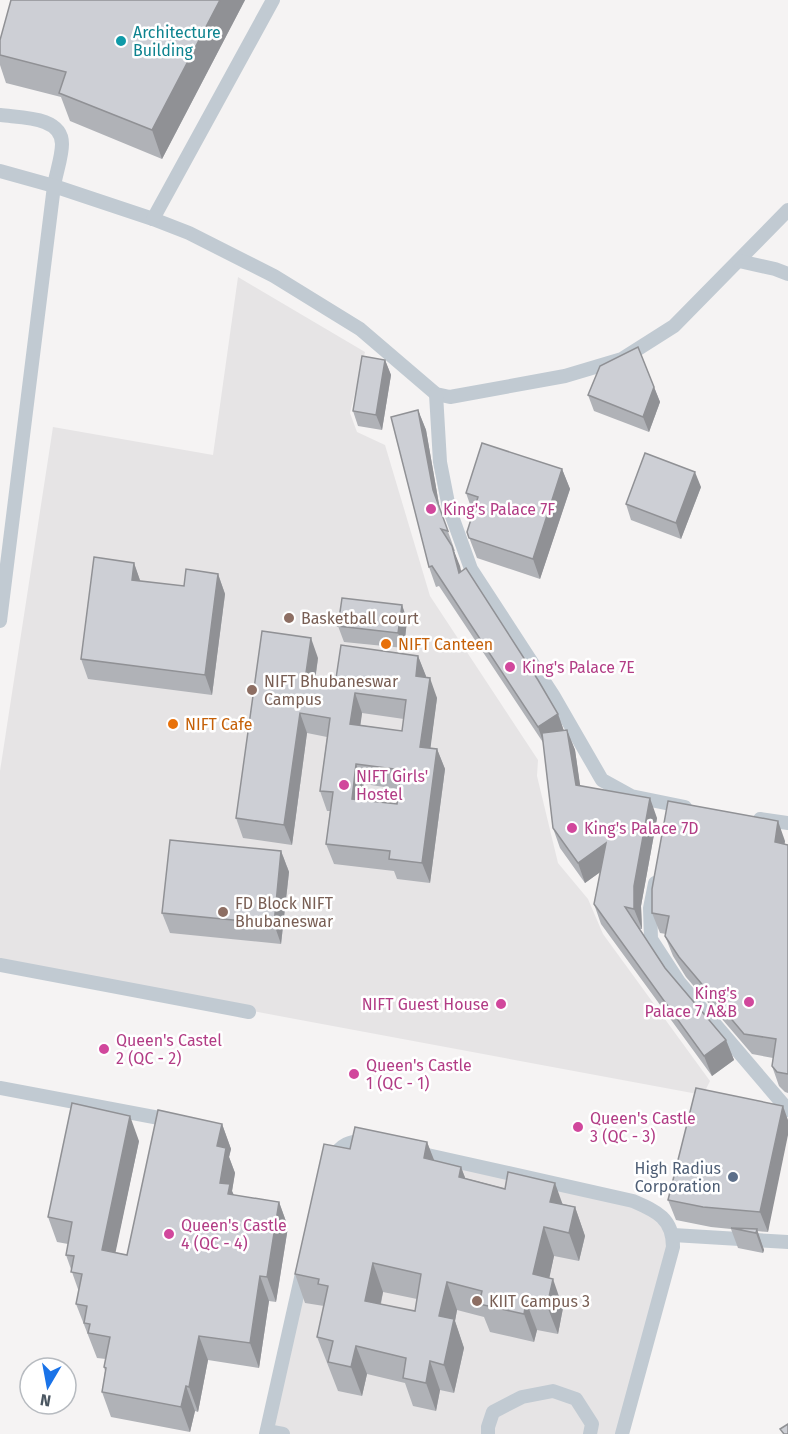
<svg xmlns="http://www.w3.org/2000/svg" width="788" height="1434" font-family="'Fira Sans',sans-serif">
	<style>
		.education { fill: #e6e4e5 }
		.lines { fill: none; stroke-linecap: round; stroke-linejoin: round }
		.minor { stroke: #c1cad2; stroke-width: 14 }
		.wall { fill: #b0b2b7; fill-rule: evenodd }
		.shaded-wall { fill: #909195 }
		.building { fill: #cdcfd5; stroke: #909195; stroke-width: 1.5; fill-rule: evenodd }
		.culture-dot { fill: #0f9aa8; stroke: #fff; stroke-width: 2 }
		.hotel-dot { fill: #d1479c; stroke: #fff; stroke-width: 2 }
		.education-dot { fill: #8d6e63; stroke: #fff; stroke-width: 2 }
		.food-dot { fill: #e8710a; stroke: #fff; stroke-width: 2 }
		.service-dot { fill: #5c6f8a; stroke: #fff; stroke-width: 2 }
		.labels { text-anchor: middle; stroke-width: 5; stroke-linejoin: round; paint-order: stroke }
		.culture-label { font-size: 16px; fill: #0d838f; stroke: #fff; text-anchor: start }
		.hotel-label { font-size: 16px; fill: #b23c85; stroke: #fff; text-anchor: start }
		.education-label { font-size: 16px; fill: #785e54; stroke: #fff; text-anchor: start }
		.food-label { font-size: 16px; fill: #c56008; stroke: #fff; text-anchor: start }
		.service-label { font-size: 16px; fill: #4e5e75; stroke: #fff; text-anchor: end }
	</style>
	<rect width="100%" height="100%" fill="#f5f3f3"/>
	<g class="education">
		<polygon points="238,277 365,352 350,413 357,432 385,445 430,596 538,760 537,776 558,863 588,899 603,934 710,1081 703,1095 0,964 0,771 53,427 213,455"/>
		<polygon points="347,1143 633,1201 673,1235 622,1434 280,1434 267,1431 326,1169"/>
	</g>
	<g class="lines">
		<g class="minor">
			<path d="M0,115c20,3 62,1 62,29 0,13 -6,29 -8,42l-54,435"/>
			<polyline points="0,171 54,186 153,219 189,233 274,276 360,329 436,394 450,397 565,376 622,359 674,326 788,210"/>
			<polyline points="153,219 273,0"/>
			<polyline points="739,261 775,269 788,274"/>
			<polyline points="436,394 440,462 449,508 471,569 553,695 602,780 631,796 685,807"/>
			<polyline points="760,819 788,823"/>
			<polyline points="655,883 650,908 651,939 679,982 788,1110"/>
			<polyline points="0,965 249,1012"/>
			<polyline points="0,1088 175,1121"/>
			<path d="M414,1152l219,49c23,10 40,17 40,46l-51,187"/>
			<path d="M331,1161c9,-17 19,-21 38,-19"/>
			<polyline points="673,1235 788,1242"/>
			<polyline points="267,1431 283,1434"/>
			<polyline points="266,1434 303,1269"/>
			<polyline points="488,1434 488,1427 493,1412 522,1397 553,1391 576,1399 592,1424 590,1434"/>
		</g>
	</g>
	<g class="wall">
		<polygon points="245,0 162,159 70,121 61,97 6,83 0,65 0,40"/>
		<polygon points="385,360 391,375 382,430 358,426 353,411"/>
		<polygon points="654,387 660,402 649,432 594,411 588,395"/>
		<polygon points="418,410 426,430 440,510 455,551 454,551 461,572 558,714 564,731 567,730 575,750 580,786 657,818 641,906 642,929 639,929 665,968 726,1040 734,1060 712,1076 601,924 594,904 600,872 585,883 560,848 553,828 544,744 439,586 436,587 429,567"/>
		<polygon points="562,469 570,489 540,579 477,558 467,532 473,513 466,493"/>
		<polygon points="701,487 681,539 631,520 626,504"/>
		<polygon points="134,563 140,581 184,586 218,574 225,594 212,695 88,679 81,659"/>
		<polygon points="402,605 407,620 404,648 344,642 338,626"/>
		<path d="M418,656l8,21 11,21 -7,50 7,1 8,20 -15,114 -33,-4 -3,-8 -60,-7 -8,-20 4,-33h-3l-7,-20 7,-54 -20,-4 -15,112 -49,-7 -7,-20 82,-160 -3,24 20,3zM362,713l42,6 -2,12 -42,-6zM364,784l34,5 -1,15 -35,-4z"/>
		<polygon points="785,841 784,844 788,845 788,1093 785,1092 779,1086 772,1066 773,1058 752,1054 686,977 673,956 665,936 666,934 660,933 652,913"/>
		<polygon points="281,851 289,872 281,944 170,933 162,913"/>
		<polygon points="783,1106 768,1232 757,1231 764,1250 763,1253 738,1248 731,1229 711,1227 676,1220 668,1200"/>
		<polygon points="222,1124 231,1149 229,1157 235,1173 232,1191 234,1195 279,1202 288,1227 276,1302 269,1301 259,1368 208,1360 198,1412 195,1411 190,1432 111,1417 102,1392 105,1371 104,1367 106,1359 97,1358 76,1304 79,1292 66,1255 68,1244 57,1242 48,1217 139,1141 115,1252 127,1255"/>
		<path d="M427,1142l7,19 27,6 4,11 110,29 10,29 -6,25 -25,-5 -5,22 14,30 -5,26 -21,-4 -3,12 -44,-10 -6,-15 -27,-7 -2,11 9,27 -10,45 -14,-3 -4,21 -23,-5 -8,-23 -38,-9 -5,22 -24,-5 -21,-54 7,-31 -19,-3 -10,-29 55,-125zM383,1292l34,7 -2,12 -34,-7z"/>
	</g>
	<g class="shaded-wall">
		<polygon points="220,0 245,0 162,159 152,130"/>
		<polygon points="385,360 391,375 382,430 376,415"/>
		<polygon points="654,387 660,402 649,432 643,417"/>
		<polygon points="418,410 426,430 440,510 455,551 433,490"/>
		<polygon points="562,469 570,489 540,579 533,559"/>
		<polygon points="695,472 701,487 681,539 676,523"/>
		<polygon points="452,546 460,566 466,593 459,573"/>
		<polygon points="134,563 141,583 132,580"/>
		<polygon points="218,574 225,594 212,695 205,675"/>
		<polygon points="402,605 407,620 404,648 398,633"/>
		<polygon points="311,638 318,658 312,700 305,680"/>
		<polygon points="418,656 426,676 423,696 416,676"/>
		<polygon points="430,678 437,698 428,767 420,747"/>
		<polygon points="355,693 362,713 358,744 350,724"/>
		<polygon points="300,713 307,733 292,845 284,825"/>
		<polygon points="558,714 565,734 545,747 538,727"/>
		<polygon points="567,730 575,750 583,805 576,785"/>
		<polygon points="437,749 445,769 430,883 422,863"/>
		<polygon points="356,764 364,784 360,819 352,799"/>
		<polygon points="650,798 657,818 641,906 642,929 634,909 634,886"/>
		<polygon points="778,821 785,841 782,862 775,842"/>
		<polygon points="606,843 613,863 585,883 578,863"/>
		<polygon points="281,851 289,872 281,944 274,924"/>
		<polygon points="726,1040 734,1060 712,1076 704,1056"/>
		<polygon points="783,1106 788,1120 788,1135 768,1232 760,1212"/>
		<polygon points="130,1116 139,1141 111,1274 102,1250"/>
		<polygon points="222,1124 231,1149 229,1157 235,1173 232,1191 239,1209 220,1183 217,1146"/>
		<polygon points="427,1142 438,1170 424,1158"/>
		<polygon points="461,1167 472,1196 459,1177"/>
		<polygon points="555,1183 565,1211 550,1202"/>
		<polygon points="279,1202 288,1227 276,1302 267,1277"/>
		<polygon points="575,1207 585,1236 579,1261 569,1233"/>
		<polygon points="544,1227 554,1256 544,1303 533,1274"/>
		<polygon points="757,1229 764,1250 763,1253 756,1233"/>
		<polygon points="373,1263 383,1292 375,1329 365,1301"/>
		<polygon points="260,1276 269,1301 259,1368 250,1343"/>
		<polygon points="553,1279 563,1308 558,1334 547,1306"/>
		<polygon points="447,1282 457,1310 455,1321 464,1348 454,1393 444,1365 439,1316"/>
		<polygon points="526,1301 537,1330 534,1342 524,1314"/>
		<polygon points="199,1336 208,1360 198,1412 189,1387"/>
		<polygon points="356,1346 367,1374 362,1396 351,1367"/>
		<polygon points="430,1361 440,1390 436,1411 426,1383"/>
		<polygon points="186,1386 195,1411 190,1432 181,1407"/>
	</g>
	<g class="building">
		<polygon points="11,0 220,0 152,130 59,93 66,72 0,55 0,40"/>
		<polygon points="638,347 654,387 643,417 588,395 600,366"/>
		<polygon points="362,356 385,360 376,415 353,411"/>
		<polygon points="418,410 433,490 448,531 441,529 452,546 459,573 466,568 538,680 558,714 538,727 432,566 429,567 391,417"/>
		<polygon points="482,443 562,469 533,559 469,538 467,532 478,497 466,493"/>
		<polygon points="645,453 695,472 676,523 626,504"/>
		<polygon points="94,557 134,563 132,580 184,586 186,569 218,574 205,675 81,659"/>
		<polygon points="342,598 402,605 398,633 338,626"/>
		<path d="M262,631l49,7 -6,42 30,5 6,-40 77,11 -2,20 14,2 -10,69 17,2 -15,114 -33,-4 1,-8 -64,-7 7,-52 -13,-1 10,-73 -30,-5 -16,112 -48,-7zM355,693l51,7 -4,31 -52,-7zM356,764l45,6 -4,34 -45,-5z"/>
		<polygon points="567,730 576,785 650,798 634,886 634,909 625,907 665,968 726,1040 704,1056 594,904 606,843 578,863 553,828 542,733"/>
		<polygon points="668,801 778,821 775,842 788,845 788,1074 777,1072 772,1066 776,1039 744,1034 679,957 665,936 669,916 652,913 652,889"/>
		<polygon points="170,840 281,851 274,924 162,913"/>
		<polygon points="696,1088 783,1106 760,1212 703,1207 668,1200"/>
		<polygon points="72,1103 130,1116 102,1250 127,1255 158,1110 222,1124 217,1146 226,1148 220,1183 230,1184 228,1194 279,1202 267,1277 260,1276 250,1343 199,1336 189,1387 186,1386 181,1407 102,1392 106,1368 104,1367 110,1337 88,1333 90,1324 84,1323 87,1306 76,1304 82,1274 71,1272 74,1256 66,1255 72,1222 48,1217"/>
		<path d="M355,1127l72,15 -3,16 37,9 -2,10 46,12 3,-17 47,11 -5,19 25,5 -6,26 -25,-6 -11,47 20,5 -6,27 -21,-5 -2,13 -45,-10 3,-13 -35,-9 -8,34 15,3 -10,46 -14,-4 -4,22 -23,-5 3,-20 -50,-12 -5,21 -23,-5 5,-21 -16,-4 11,-51 -10,-2 1,-5 -24,-5 29,-130 26,5zM373,1263l48,11 -6,37 -50,-10z"/>
		<polygon points="731,1228 757,1229 756,1233"/>
		<polygon points="788,1424 788,1434 784,1434 780,1429"/>
	</g>
	<circle class="culture-dot" cx="121" cy="41" r="6"/>
	<g class="hotel-dot">
		<circle cx="431" cy="509" r="6"/>
		<circle cx="510" cy="667" r="6"/>
		<circle cx="344" cy="785" r="6"/>
		<circle cx="572" cy="828" r="6"/>
		<circle cx="749" cy="1002" r="6"/>
		<circle cx="501" cy="1004" r="6"/>
		<circle cx="104" cy="1049" r="6"/>
		<circle cx="354" cy="1074" r="6"/>
		<circle cx="578" cy="1127" r="6"/>
		<circle cx="169" cy="1234" r="6"/>
	</g>
	<g class="education-dot">
		<circle cx="289" cy="618" r="6"/>
		<circle cx="252" cy="690" r="6"/>
		<circle cx="223" cy="912" r="6"/>
		<circle cx="477" cy="1301" r="6"/>
	</g>
	<g class="food-dot">
		<circle cx="386" cy="644" r="6"/>
		<circle cx="173" cy="724" r="6"/>
	</g>
	<circle class="service-dot" cx="733" cy="1177" r="6"/>
	<g class="labels">
		<g class="culture-label">
			<text x="133" y="38">Architecture<tspan x="133" dy="18">Building</tspan></text>
		</g>
		<g class="hotel-label">
			<text x="443" y="515">King's Palace 7F</text>
			<text x="522" y="673">King's Palace 7E</text>
			<text x="356" y="782">NIFT Girls'<tspan x="356" dy="18">Hostel</tspan></text>
			<text x="584" y="834">King's Palace 7D</text>
			<text x="737" y="999" text-anchor="end">King's<tspan x="737" dy="18">Palace 7 A&amp;B</tspan></text>
			<text x="489" y="1010" text-anchor="end">NIFT Guest House</text>
			<text x="116" y="1046">Queen's Castel<tspan x="116" dy="18">2 (QC - 2)</tspan></text>
			<text x="366" y="1071">Queen's Castle<tspan x="366" dy="18">1 (QC - 1)</tspan></text>
			<text x="590" y="1124">Queen's Castle<tspan x="590" dy="18">3 (QC - 3)</tspan></text>
			<text x="181" y="1231">Queen's Castle<tspan x="181" dy="18">4 (QC - 4)</tspan></text>
		</g>
		<g class="education-label">
			<text x="301" y="624">Basketball court</text>
			<text x="264" y="687">NIFT Bhubaneswar<tspan x="264" dy="18">Campus</tspan></text>
			<text x="235" y="909">FD Block NIFT<tspan x="235" dy="18">Bhubaneswar</tspan></text>
			<text x="489" y="1307">KIIT Campus 3</text>
		</g>
		<g class="food-label">
			<text x="398" y="650">NIFT Canteen</text>
			<text x="185" y="730">NIFT Cafe</text>
		</g>
		<g class="service-label">
			<text x="721" y="1174">High Radius<tspan x="721" dy="18">Corporation</tspan></text>
		</g>
	</g>
	<g transform="translate(48 1386) rotate(190)"><circle r="28" fill="#ffffff" stroke="#b7bbc0" stroke-width="1.5"/>
	<path d="M0-4.5L10 22L0 15L-10 22Z" fill="#1a73e8"/>
	<text y="-9" font-size="16" font-weight="bold" text-anchor="middle" fill="#4a5661">N</text>
	</g>
</svg>
